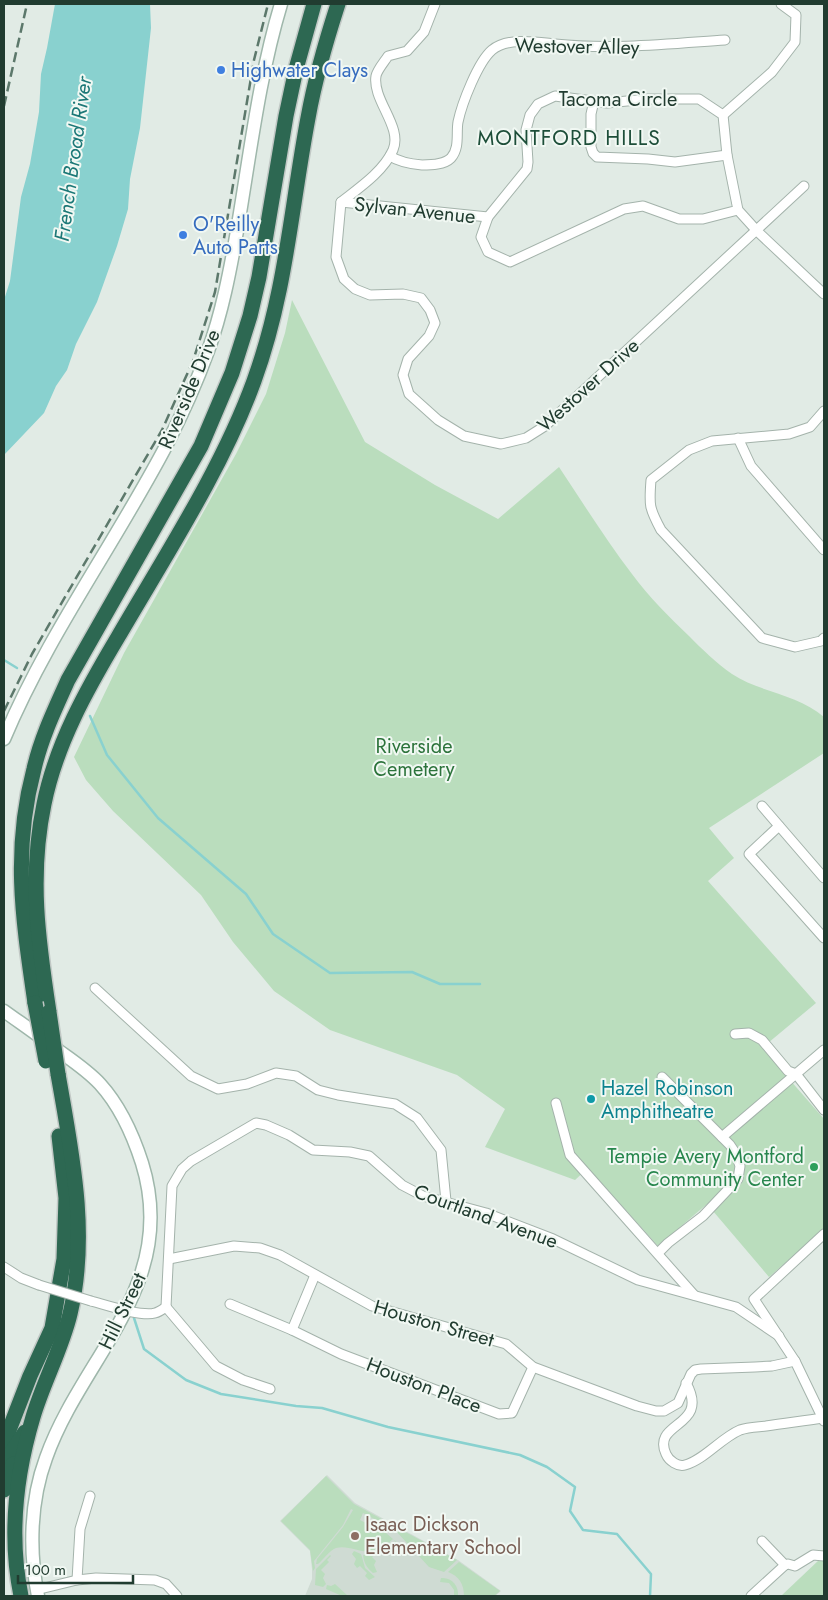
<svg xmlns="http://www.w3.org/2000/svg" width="828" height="1600" font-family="Jost,sans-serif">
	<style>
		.built { fill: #cfdbd3 }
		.green { fill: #baddbd }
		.water { fill: #89d1cf }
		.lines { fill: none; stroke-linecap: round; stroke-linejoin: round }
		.stream { stroke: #89d1cf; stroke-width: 2.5 }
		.street-casing { stroke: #a4b3ab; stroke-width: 11 }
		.secondary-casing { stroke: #9fb7ab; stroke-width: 15 }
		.highway-casing { stroke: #c1c8c5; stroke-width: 18 }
		.street { stroke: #fff; stroke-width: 9 }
		.secondary { stroke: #fff; stroke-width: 12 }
		.highway { stroke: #2d6852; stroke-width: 15 }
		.rail { stroke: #5c786b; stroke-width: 2.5; stroke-dasharray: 10 5; stroke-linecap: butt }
		.street-bridge-casing { stroke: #a4b3ab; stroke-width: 11; stroke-linecap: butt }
		.highway-bridge-casing { stroke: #c1c8c5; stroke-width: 18; stroke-linecap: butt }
		.street-bridge { stroke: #fff; stroke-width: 9 }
		.highway-bridge { stroke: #2d6852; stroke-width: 15 }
		.shop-dot { fill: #3f7fe0; stroke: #f1f8f3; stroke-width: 2 }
		.culture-dot { fill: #0f9aa8; stroke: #f1f8f3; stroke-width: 2 }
		.leisure-dot { fill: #2e9e5b; stroke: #f1f8f3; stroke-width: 2 }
		.education-dot { fill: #8d6e63; stroke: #f1f8f3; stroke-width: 2 }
		.labels { text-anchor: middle; stroke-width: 4; stroke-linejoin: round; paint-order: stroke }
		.street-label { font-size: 20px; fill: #213c30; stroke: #f1f8f3 }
		.shop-label { font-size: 20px; fill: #366cbe; stroke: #f1f8f3; text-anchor: start }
		.park-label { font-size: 20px; fill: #2c733b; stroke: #f1f8f3 }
		.culture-label { font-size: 20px; fill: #0d838f; stroke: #f1f8f3; text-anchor: start }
		.leisure-label { font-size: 20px; fill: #27864d; stroke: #f1f8f3; text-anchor: end }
		.education-label { font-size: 20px; fill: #785e54; stroke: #f1f8f3; text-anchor: start }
		.neighbourhood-label { font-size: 21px; letter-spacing: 1px; fill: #1d4e39; stroke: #f1f8f3 }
		.water-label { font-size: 21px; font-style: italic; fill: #1c7877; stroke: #f1f8f3 }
	</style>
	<rect width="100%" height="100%" fill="#e1ebe5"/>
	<polygon class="built" points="327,1475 355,1503 458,1560 501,1591 495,1596 305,1596 312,1579 312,1569 310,1551 280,1521"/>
	<g class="green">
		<path d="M292,300l73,142 70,43 63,34 61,-52c24,36 47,73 73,107 17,23 37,43 57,62 13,13 27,27 43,38 29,19 66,20 92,43v36l-115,75 25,30 -26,23 108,122 -54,45 62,71v110l-55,48 -62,-73 -49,42 -70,-78 -13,12 -90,-33 20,-38 -48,-34 -127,-45 -56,-39 -41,-49 -32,-47 -88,-84 -27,-31 -12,-23 50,-104 112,-199 30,-60 19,-61z"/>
		<path d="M326,1476l28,28 103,56 -13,12 -15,-5 -34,-37 -32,-17 -3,7 26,13 14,12 -1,1 -6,-7 -9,8 -3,-3 -1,4 2,1 -10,8 4,4 -2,4 3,7 -4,1c-6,-5 -9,-10 -10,-18l12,-2 5,-4 -4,-2v2c-13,7 -26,-5 -40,-1 -7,3 -12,11 -18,16h-2l1,-5 26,-32 10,-17 -2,-1 -8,16 -29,36 1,7 -2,3 -3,-21 -29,-29z"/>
		<polygon points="354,1551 361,1554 365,1568 375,1577 369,1580 365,1576 367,1573 360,1566 357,1568 354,1564 356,1559 352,1554"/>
		<polygon points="330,1555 331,1556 327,1560 329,1562 321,1570 325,1574 323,1578 326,1584 323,1587 315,1585 316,1569"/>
		<polygon points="819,1560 824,1561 824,1596 781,1596"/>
		<path d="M459,1562l41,29 -6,5h-30c0,-12 -5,-20 -16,-24z"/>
		<path d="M441,1578c11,-1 18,8 17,18h-4v-6l-5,-7 -9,-1z"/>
		<polygon points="335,1584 348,1596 342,1596 326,1589 327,1585 331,1586"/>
	</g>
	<polygon class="water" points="55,4 150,4 151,28 140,128 130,179 128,209 117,246 97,302 76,344 67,370 56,386 44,413 4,455 4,300 10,281 21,197 30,164 39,112 41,74 47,48"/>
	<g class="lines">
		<g class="stream">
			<polyline points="4,660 17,668"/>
			<polyline points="90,716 107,755 158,818 246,894 273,934 330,973 412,972 440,984 480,984"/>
			<polyline points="134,1318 144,1349 186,1380 221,1394 296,1406 322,1408 388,1427 520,1455 547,1467 575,1487 570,1511 583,1530 617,1534 651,1574 650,1596"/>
		</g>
		<defs>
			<g id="street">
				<path d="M435,4l-11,28 -17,19 -19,5c-3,5 -11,14 -12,20 -4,24 27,51 17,74 -10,22 -34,38 -52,52l-5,55 8,22 11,10 15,6 33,-1 18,4 9,12 5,13 -6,13 -21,23 -5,16 6,19 29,26 26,16 37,8 25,-6 19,-12 259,-240"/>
				<polyline points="594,101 591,114 591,147 593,153 597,157 648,159 675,162 727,155"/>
				<polyline points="723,115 772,72 795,42 796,15 781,4"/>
				<path d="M390,156c9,6 21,8 32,9 9,0 22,0 29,-7 9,-10 5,-25 7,-36 4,-19 20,-60 34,-72 16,-13 44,-8 63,-6 57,6 113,0 170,-4"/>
				<polyline points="341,202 488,217"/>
				<polyline points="738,210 703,219 679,219 643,206 624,209 510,262 488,252 481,237 488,217 527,169 528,162 526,130 530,115 538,104 555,96 607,103 647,99 699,99 723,115 727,155 738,210 757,231 824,294"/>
				<path d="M824,411l-14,16 -21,7 -77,7 -23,9 -38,30c-2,25 -2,28 10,50l101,108 33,9 26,-6 3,-3"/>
				<polyline points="738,438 751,466 824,550"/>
				<polyline points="762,806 824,878"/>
				<polyline points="779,826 749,854 824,938"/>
				<polyline points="95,988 191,1076 218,1089 247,1084 276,1073 296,1076 318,1090 338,1095 395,1104 417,1118 441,1150 446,1201"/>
				<polyline points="735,1034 749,1033 762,1040 788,1071 796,1074 824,1110"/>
				<polyline points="556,1103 570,1155 694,1295"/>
				<polyline points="722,1137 824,1050"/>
				<polyline points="824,1234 754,1299 795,1361 824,1421"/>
				<polyline points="658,1253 668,1243 703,1216 738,1179 740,1166 736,1154 730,1145 662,1077"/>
				<polyline points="169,1259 234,1246 260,1248 280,1255 372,1306 506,1344 533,1367 637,1406 656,1411 664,1411 678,1403 691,1374 695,1370 701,1369 755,1367 772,1366 795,1361"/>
				<polyline points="4,1267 21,1278 39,1285"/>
				<path d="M91,1301c15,4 50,16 64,12 4,-1 8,-4 11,-6"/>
				<polyline points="230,1304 292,1330 341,1354 499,1414 512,1413 533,1367"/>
				<polyline points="166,1307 172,1186 182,1169 191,1161 256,1123 266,1125 289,1135 313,1150 350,1152 369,1156 402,1185 423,1196 486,1213 553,1239 638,1280 736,1307 779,1336"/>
				<polyline points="166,1307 216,1366 243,1380 270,1389"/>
				<polyline points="292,1330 315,1275"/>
				<path d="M686,1383c25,45 -35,38 -20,71 3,7 12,13 19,11 19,-5 36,-27 55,-35 8,-3 18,-3 26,-4 19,-3 38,-5 57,-8"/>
				<polyline points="762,1541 785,1565"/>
				<polyline points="77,1580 80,1529 90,1496"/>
				<polyline points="36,1590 77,1580 96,1578 155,1580 166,1584 177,1596"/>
				<polyline points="751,1596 785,1565 788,1564 795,1566 813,1555 824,1556"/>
			</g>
			<g id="secondary">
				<path d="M4,739c43,-103 110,-194 162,-293 16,-31 30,-62 42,-95 14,-38 22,-80 29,-120 13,-76 22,-154 44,-227"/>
				<path d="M4,1011c18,13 37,26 55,40 14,10 29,20 41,33 20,22 33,51 42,79 38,122 -60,193 -96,295 -16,43 -17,94 -8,138"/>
			</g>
			<g id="highway">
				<path d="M35,1003c-12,-83 -23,-151 -1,-234 7,-31 21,-60 34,-89l133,-234 31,-73 18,-57 9,-39 27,-161 10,-47 18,-65"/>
				<path d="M49,1012c-11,-72 -20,-136 -5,-208 12,-60 43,-115 74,-167 47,-81 104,-168 136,-256 32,-88 37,-173 54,-263 7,-39 18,-77 30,-114"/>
				<polyline points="4,1443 30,1376 52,1328 64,1259 66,1198 59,1136"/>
				<polyline points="4,1472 11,1453 25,1432"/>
				<polyline points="4,1490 13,1464"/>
				<path d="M21,1596c-12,-59 -5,-122 12,-179 10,-34 29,-69 37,-103 19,-80 2,-160 -12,-240"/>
			</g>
		</defs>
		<use href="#street" class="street-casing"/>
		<use href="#secondary" class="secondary-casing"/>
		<use href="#highway" class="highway-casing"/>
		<use href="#street" class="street"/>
		<use href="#secondary" class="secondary"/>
		<use href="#highway" class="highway"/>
		<g class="rail">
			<polyline points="4,106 27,4"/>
			<polyline points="4,711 32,654 162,430 193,361 215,292 254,60 268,4"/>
		</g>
		<defs>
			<polyline id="street-bridge" points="39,1285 91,1301"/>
			<g id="highway-bridge">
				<polyline points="35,1003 46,1061"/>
				<polyline points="49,1012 58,1074"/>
			</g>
		</defs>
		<use href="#street-bridge" class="street-bridge-casing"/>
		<use href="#highway-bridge" class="highway-bridge-casing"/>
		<use href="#street-bridge" class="street-bridge"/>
		<use href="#highway-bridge" class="highway-bridge"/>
	</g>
	<g class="shop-dot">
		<circle cx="221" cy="70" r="5"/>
		<circle cx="183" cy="235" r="5"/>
	</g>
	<circle class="culture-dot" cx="591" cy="1099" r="5"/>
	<circle class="leisure-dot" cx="814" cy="1167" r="5"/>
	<circle class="education-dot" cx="355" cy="1536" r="5"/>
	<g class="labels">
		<g class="street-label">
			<text transform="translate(577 46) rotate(1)" y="7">Westover Alley</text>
			<text x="618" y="106">Tacoma Circle</text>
			<text transform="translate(415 210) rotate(6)" y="7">Sylvan Avenue</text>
			<text transform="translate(588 385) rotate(-42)" y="7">Westover Drive</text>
			<text transform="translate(189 389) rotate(-67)" y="7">Riverside Drive</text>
			<text transform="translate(486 1216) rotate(20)" y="7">Courtland Avenue</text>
			<text transform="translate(122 1311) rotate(-64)" y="7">Hill Street</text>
			<text transform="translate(434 1323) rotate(16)" y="7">Houston Street</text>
			<text transform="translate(424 1385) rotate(21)" y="7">Houston Place</text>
		</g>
		<g class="shop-label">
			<text x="231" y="77">Highwater Clays</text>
			<text x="193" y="231">O'Reilly<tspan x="193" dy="23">Auto Parts</tspan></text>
		</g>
		<g class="park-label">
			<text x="414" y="753">Riverside<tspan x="414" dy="23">Cemetery</tspan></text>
		</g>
		<g class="culture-label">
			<text x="601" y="1095">Hazel Robinson<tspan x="601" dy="23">Amphitheatre</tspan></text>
		</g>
		<g class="leisure-label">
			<text x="804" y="1163">Tempie Avery Montford<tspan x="804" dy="23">Community Center</tspan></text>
		</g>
		<g class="education-label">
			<text x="365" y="1531">Isaac Dickson<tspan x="365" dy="23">Elementary School</tspan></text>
		</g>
		<g class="neighbourhood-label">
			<text x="569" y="145">MONTFORD HILLS</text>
		</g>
		<g class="water-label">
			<text transform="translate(73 159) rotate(-82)" y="7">French Broad River</text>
		</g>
	</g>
	<rect width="828" height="1600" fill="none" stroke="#213c30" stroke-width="10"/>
	<path d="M18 1575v8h115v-8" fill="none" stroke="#213c30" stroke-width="2.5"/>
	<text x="25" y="1575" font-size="15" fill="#213c30" stroke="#f1f8f3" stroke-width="4" paint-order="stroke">100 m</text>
</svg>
